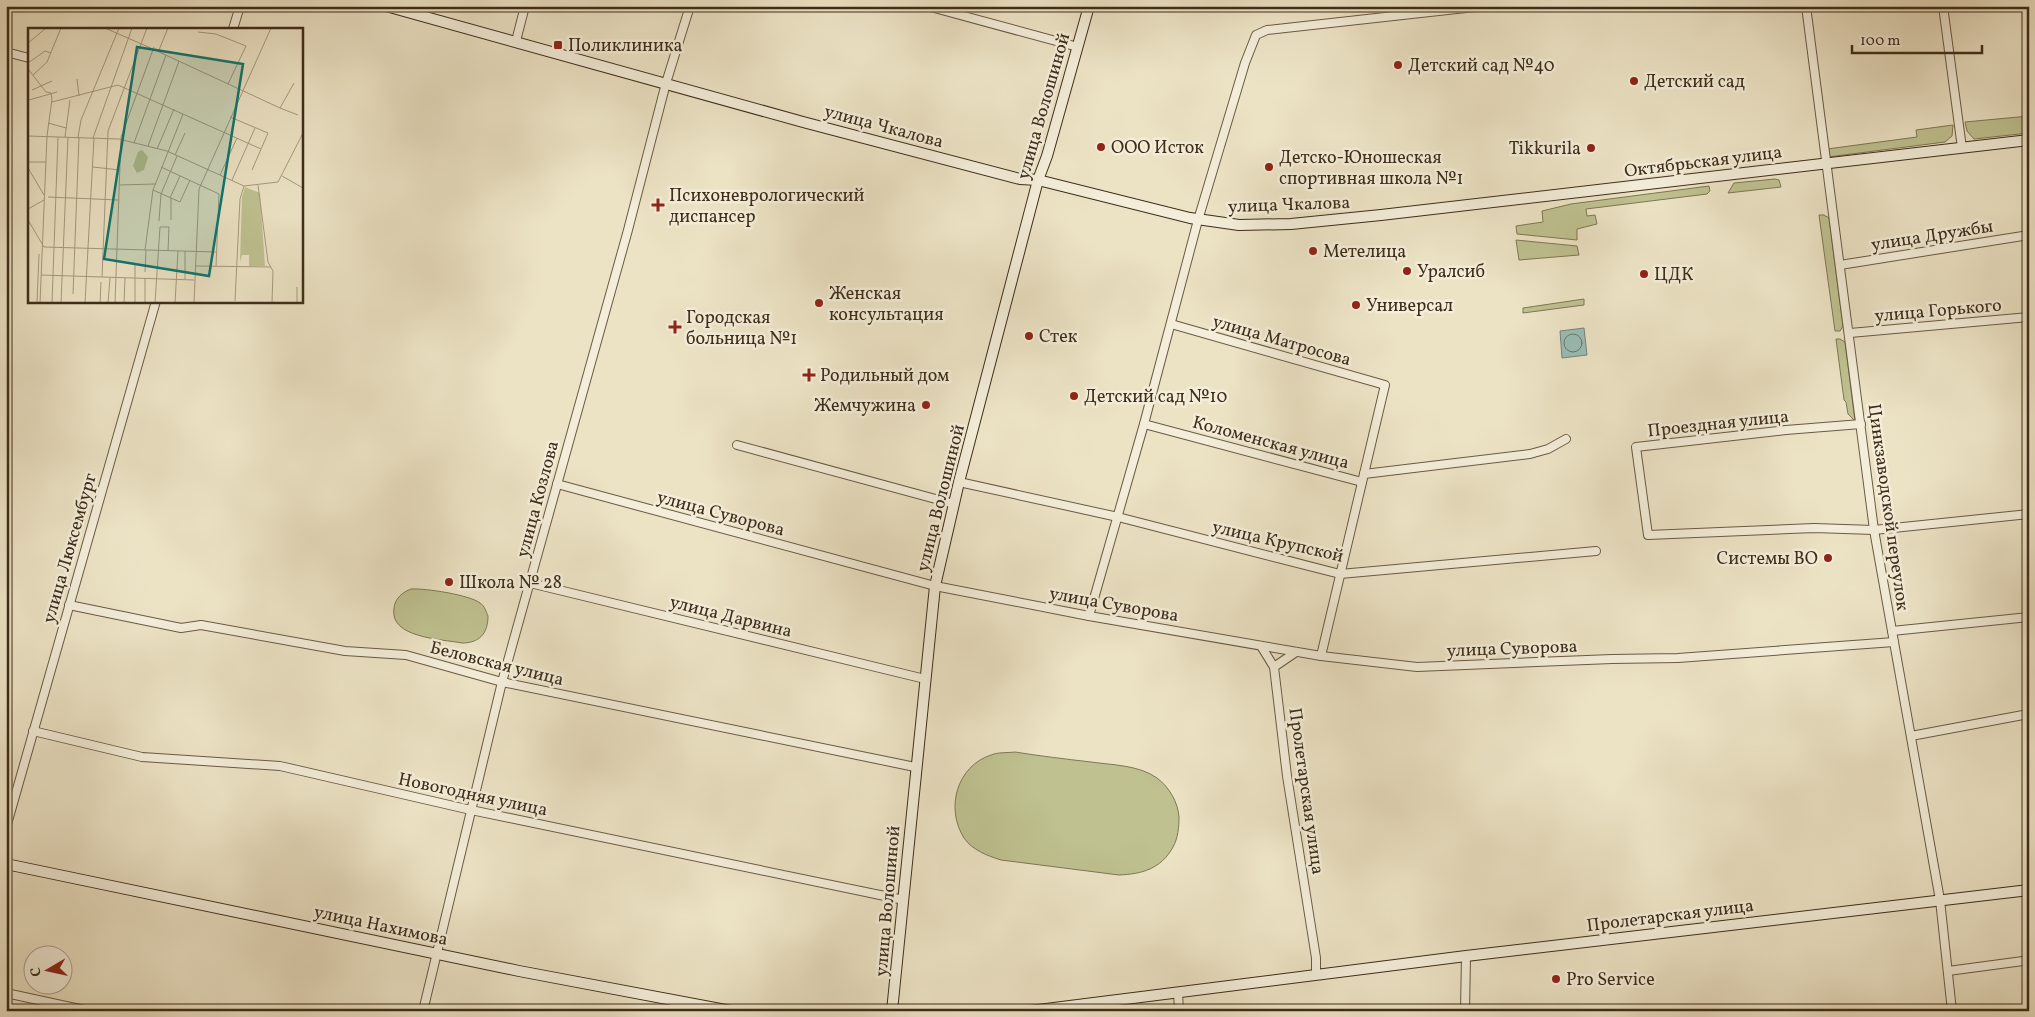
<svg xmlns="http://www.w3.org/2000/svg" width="2035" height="1017" font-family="Vollkorn,serif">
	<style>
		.green { fill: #bfc190; stroke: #7e7754 }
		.water { fill: #99beb8; stroke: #758478 }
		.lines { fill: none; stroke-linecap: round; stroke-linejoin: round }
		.shore { stroke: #6c7668; stroke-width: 1 }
		.street-casing { stroke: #6a5a44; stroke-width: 10 }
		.secondary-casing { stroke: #3e2d19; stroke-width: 12 }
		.street { stroke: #f3edd9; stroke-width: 8 }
		.secondary { stroke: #f3edd9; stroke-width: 10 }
		.poi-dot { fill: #8f2418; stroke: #f3edd9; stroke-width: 2 }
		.labels { text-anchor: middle; stroke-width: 5; stroke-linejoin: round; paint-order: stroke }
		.poi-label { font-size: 18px; fill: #3e2d19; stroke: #f3edd9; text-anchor: start }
		.street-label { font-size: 18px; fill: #3e2d19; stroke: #f3edd9 }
		.inset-road { fill: none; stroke: #a69a80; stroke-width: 1 }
		.view { fill: #0f766e; fill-opacity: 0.15; stroke: #0f766e; stroke-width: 2.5 }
		.inset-edge { fill: none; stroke: #3e2d19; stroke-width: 2.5 }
	</style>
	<rect width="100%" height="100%" fill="#ece3c5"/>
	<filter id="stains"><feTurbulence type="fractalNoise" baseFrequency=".004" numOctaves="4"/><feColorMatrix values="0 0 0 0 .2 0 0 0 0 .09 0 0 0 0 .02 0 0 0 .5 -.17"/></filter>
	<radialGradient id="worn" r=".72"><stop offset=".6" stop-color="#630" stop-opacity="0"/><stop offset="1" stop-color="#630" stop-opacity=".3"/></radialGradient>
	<g class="green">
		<polygon points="2029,116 2029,133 1974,139 1967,131 1965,122"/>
		<polygon points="1953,125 1952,136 1945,142 1828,157 1827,149 1917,137 1916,130"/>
		<polygon points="1775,179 1779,180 1781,187 1728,193 1734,183"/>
		<polygon points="1709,186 1710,191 1707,194 1586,209 1587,216 1595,215 1597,224 1577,229 1577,240 1517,234 1516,226 1543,222 1542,211 1571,204"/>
		<polygon points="1819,215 1824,215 1829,218 1843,326 1840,331 1835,331"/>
		<polygon points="1516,240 1577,246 1579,255 1519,260"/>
		<polygon points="1584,299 1584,305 1523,313 1523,308"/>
		<polygon points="1836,339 1840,339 1845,342 1855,421 1848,414 1846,402 1844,400"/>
		<path d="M411,589c14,-1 59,6 69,14 5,3 6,9 8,13 0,18 -9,27 -26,27 -21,-4 -73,-5 -68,-35 1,-10 9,-16 17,-19z"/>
		<path d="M1015,752c25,4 50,7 76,10 21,3 48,3 66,16 12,9 21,24 22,39 0,10 -1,21 -6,30 -12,22 -31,27 -54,28l-118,-15c-13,-4 -29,-10 -37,-22 -19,-30 -7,-72 27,-83 7,-3 16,-2 24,-3z"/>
	</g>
	<polygon class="water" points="1584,328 1587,355 1562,358 1560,331"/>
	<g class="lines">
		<circle class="shore" cx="1573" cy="343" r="9"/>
		<defs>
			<g id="street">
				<polyline points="927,6 1078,47"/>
				<polyline points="1806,6 1874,530 1940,900 1952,1011"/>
				<polyline points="1943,6 1962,148"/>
				<polyline points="233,29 240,6"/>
				<polyline points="516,41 525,6"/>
				<polyline points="6,52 29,58"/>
				<polyline points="1840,265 2029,235"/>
				<polyline points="1171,324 1385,385 1321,656"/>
				<polyline points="1850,333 2029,317"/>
				<polyline points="1144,424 1362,482"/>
				<polyline points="1861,424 1786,430 1636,447 1648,535 1814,528 1874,530 2029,514"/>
				<polyline points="737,445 954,504"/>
				<polyline points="1364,474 1530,454 1548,449 1566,439"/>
				<polyline points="959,482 1118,517 1340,574 1596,551"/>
				<polyline points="557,484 935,586 1089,616 1321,656 1417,667 1612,659 1678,658 1894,642"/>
				<polyline points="530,583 925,679"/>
				<polyline points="69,605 181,628 201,625 345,651 406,655 502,682 915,767"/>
				<polyline points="1089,616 1144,424 1198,220 1245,63 1256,35 1267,30 1484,6"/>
				<polyline points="1892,631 2029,617"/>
				<polyline points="1261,646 1274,667 1287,776 1316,958 1316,974"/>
				<polyline points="1274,667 1296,652"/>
				<polyline points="33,731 142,757 280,766 471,810 904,900"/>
				<polyline points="1911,736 2023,715"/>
				<polyline points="6,828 156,301"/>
				<polyline points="1948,971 2023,961"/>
				<polyline points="1178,992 1179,1011"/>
				<polyline points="6,993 89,1011"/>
				<polyline points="423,1011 502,682 628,230 666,83 690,6"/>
				<polyline points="1465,1011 1466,956"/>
			</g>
			<g id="secondary">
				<polyline points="386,6 803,122 1020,179 1038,180 1190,218 1239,225 1291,224 1381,215 2029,140"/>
				<polyline points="6,864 519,971 731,1011"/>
				<polyline points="892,1011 935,586 959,482 1038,180 1047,156 1089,6"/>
				<polyline points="1030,1011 1466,956 2029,890"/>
			</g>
		</defs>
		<use href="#street" class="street-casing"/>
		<use href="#secondary" class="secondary-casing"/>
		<use href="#street" class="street"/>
		<use href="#secondary" class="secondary"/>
	</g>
	<g class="poi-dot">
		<rect x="553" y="40" width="10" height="10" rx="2.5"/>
		<circle cx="1398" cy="65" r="5"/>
		<circle cx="1634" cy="81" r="5"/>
		<circle cx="1101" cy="147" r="5"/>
		<circle cx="1591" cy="148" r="5"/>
		<circle cx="1269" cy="167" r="5"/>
		<path d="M655.5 197.5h5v5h5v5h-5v5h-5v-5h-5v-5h5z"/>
		<circle cx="1313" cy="251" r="5"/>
		<circle cx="1407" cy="271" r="5"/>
		<circle cx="1644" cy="274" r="5"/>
		<circle cx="819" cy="303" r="5"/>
		<circle cx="1356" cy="305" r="5"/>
		<path d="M672.5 319.5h5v5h5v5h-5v5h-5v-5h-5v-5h5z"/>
		<circle cx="1029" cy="336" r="5"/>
		<path d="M806.5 367.5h5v5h5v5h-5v5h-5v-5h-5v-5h5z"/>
		<circle cx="1074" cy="396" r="5"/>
		<circle cx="926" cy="405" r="5"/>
		<circle cx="1828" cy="558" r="5"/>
		<circle cx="449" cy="582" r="5"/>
		<circle cx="1556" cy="979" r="5"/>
	</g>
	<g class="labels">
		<g class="poi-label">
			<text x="568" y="51">Поликлиника</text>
			<text x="1408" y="71">Детский сад №40</text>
			<text x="1644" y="87">Детский сад</text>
			<text x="1111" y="153">ООО Исток</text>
			<text x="1581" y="154" text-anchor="end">Tikkurila</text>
			<text x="1279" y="163">Детско-Юношеская<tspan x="1279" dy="21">спортивная школа №1</tspan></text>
			<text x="669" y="201">Психоневрологический<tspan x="669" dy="21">диспансер</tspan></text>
			<text x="1323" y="257">Метелица</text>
			<text x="1417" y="277">Уралсиб</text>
			<text x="1654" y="280">ЦДК</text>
			<text x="829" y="299">Женская<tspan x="829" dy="21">консультация</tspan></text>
			<text x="1366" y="311">Универсал</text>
			<text x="686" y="323">Городская<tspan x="686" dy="21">больница №1</tspan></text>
			<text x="1039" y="342">Стек</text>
			<text x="820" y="381">Родильный дом</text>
			<text x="1084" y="402">Детский сад №10</text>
			<text x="916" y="411" text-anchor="end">Жемчужина</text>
			<text x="1818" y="564" text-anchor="end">Системы ВО</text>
			<text x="459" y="588">Школа № 28</text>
			<text x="1566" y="985">Pro Service</text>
		</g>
		<g class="street-label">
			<text transform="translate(1043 106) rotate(-74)" y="6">улица Волошиной</text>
			<text transform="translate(884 126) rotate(15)" y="6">улица Чкалова</text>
			<text transform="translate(1703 161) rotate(-7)" y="6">Октябрьская улица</text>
			<text transform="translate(1289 204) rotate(-2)" y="6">улица Чкалова</text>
			<text transform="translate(1932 235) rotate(-9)" y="6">улица Дружбы</text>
			<text transform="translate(1938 310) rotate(-5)" y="6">улица Горького</text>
			<text transform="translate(1282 340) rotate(16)" y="6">улица Матросова</text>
			<text transform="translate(1718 423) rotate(-6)" y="6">Проездная улица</text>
			<text transform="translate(1271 442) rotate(15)" y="6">Коломенская улица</text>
			<text transform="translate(940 498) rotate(-76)" y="6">улица Волошиной</text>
			<text transform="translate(537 499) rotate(-75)" y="6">улица Козлова</text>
			<text transform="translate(1889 507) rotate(82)" y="6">Цинкзаводской переулок</text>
			<text transform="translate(721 513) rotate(15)" y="6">улица Суворова</text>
			<text transform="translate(1278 541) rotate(13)" y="6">улица Крупской</text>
			<text transform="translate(69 548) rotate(-74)" y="6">улица Люксембург</text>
			<text transform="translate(1114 604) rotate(10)" y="6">улица Суворова</text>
			<text transform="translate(731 616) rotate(14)" y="6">улица Дарвина</text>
			<text transform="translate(1512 648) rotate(-2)" y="6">улица Суворова</text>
			<text transform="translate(497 663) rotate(14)" y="6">Беловская улица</text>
			<text transform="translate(1307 791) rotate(82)" y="6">Пролетарская улица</text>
			<text transform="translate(473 794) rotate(12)" y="6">Новогодняя улица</text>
			<text transform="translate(887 901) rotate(-85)" y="6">улица Волошиной</text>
			<text transform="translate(1670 915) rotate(-7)" y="6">Пролетарская улица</text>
			<text transform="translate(381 925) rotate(12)" y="6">улица Нахимова</text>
		</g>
	</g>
	<g transform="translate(28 28)">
		<rect width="275" height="275" fill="#ece3c5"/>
		<path d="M114,122l6,7 -4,13 -7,3 -4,-7 5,-14zM217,159l15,6 5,73h-16v-11h-7l-2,7 2,-65z" fill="#bfc190"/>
		<path class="inset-road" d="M77,0l48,21M170,4l18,2 30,12 -18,38M0,15l18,-15M125,21l6,1 9,-22M129,23l123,57 14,-25M0,35l17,-12 6,2M0,41l18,23 5,1 1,6 -5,37 -7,167M5,47l14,-13 14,-34M49,51l2,17M4,62l20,-9M1,72l28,-8M24,74l66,-17 143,64M252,80l18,7M202,89l38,16 -16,37M20,95l18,5M0,108l91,3 48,12 77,35 34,-4 25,-49M37,109l5,-37M50,109l3,-17 38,-92M65,110l39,-110M106,115l32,-88M120,118l31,-85M129,121l17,-40M147,127l10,-22M0,134h18M65,139l27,3M133,139l58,27 -3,72M0,140l16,27M192,147l17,-37M254,148l21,12M204,152l23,-52M92,157l35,-1M230,157l10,77 5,9 -1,32M125,162l27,12 10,-22M20,169l70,3M142,170l10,-22M143,170v22M0,181l16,-9M0,192l16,27 172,5M131,193l2,-27 16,-38M117,222l8,-60 30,-76M157,223v28M167,238l76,1M117,244l1,-22M13,247l153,5M74,249l6,-146 39,-103M117,250v25M45,266l6,-157M207,273l5,-102 4,-13M9,275l2,-49M24,275l6,-166M33,275l7,-166M57,275l9,-165M72,275l1,-21M80,275l2,-25M87,275l6,-166 33,-90M96,275l1,-25M107,275v-38M127,275l5,-76h9l-1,24M147,275l3,-52M166,275l5,-114 72,-161M269,275v-16"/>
		<path class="view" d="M109,19l106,17 -34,212 -105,-17z"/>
		<rect width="275" height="275" class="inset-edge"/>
	</g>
	<rect width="2035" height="1017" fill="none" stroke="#ece3c5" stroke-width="25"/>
	<rect x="8" y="8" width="2020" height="1002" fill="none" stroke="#3e2d19" stroke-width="2.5"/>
	<rect x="12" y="12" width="2010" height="992" fill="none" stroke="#3e2d19"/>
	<g transform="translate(48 970) rotate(261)"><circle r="24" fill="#f3edd9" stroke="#aba08c"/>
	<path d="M0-4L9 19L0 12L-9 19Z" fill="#8f2418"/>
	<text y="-8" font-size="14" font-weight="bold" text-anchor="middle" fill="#3e2d19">С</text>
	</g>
	<path d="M1852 45v8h130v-8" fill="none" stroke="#3e2d19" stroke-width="2.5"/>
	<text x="1860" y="45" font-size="15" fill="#3e2d19" stroke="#f3edd9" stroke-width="4" paint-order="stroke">100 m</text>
	<rect width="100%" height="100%" filter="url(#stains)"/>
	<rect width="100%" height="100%" fill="url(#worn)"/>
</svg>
